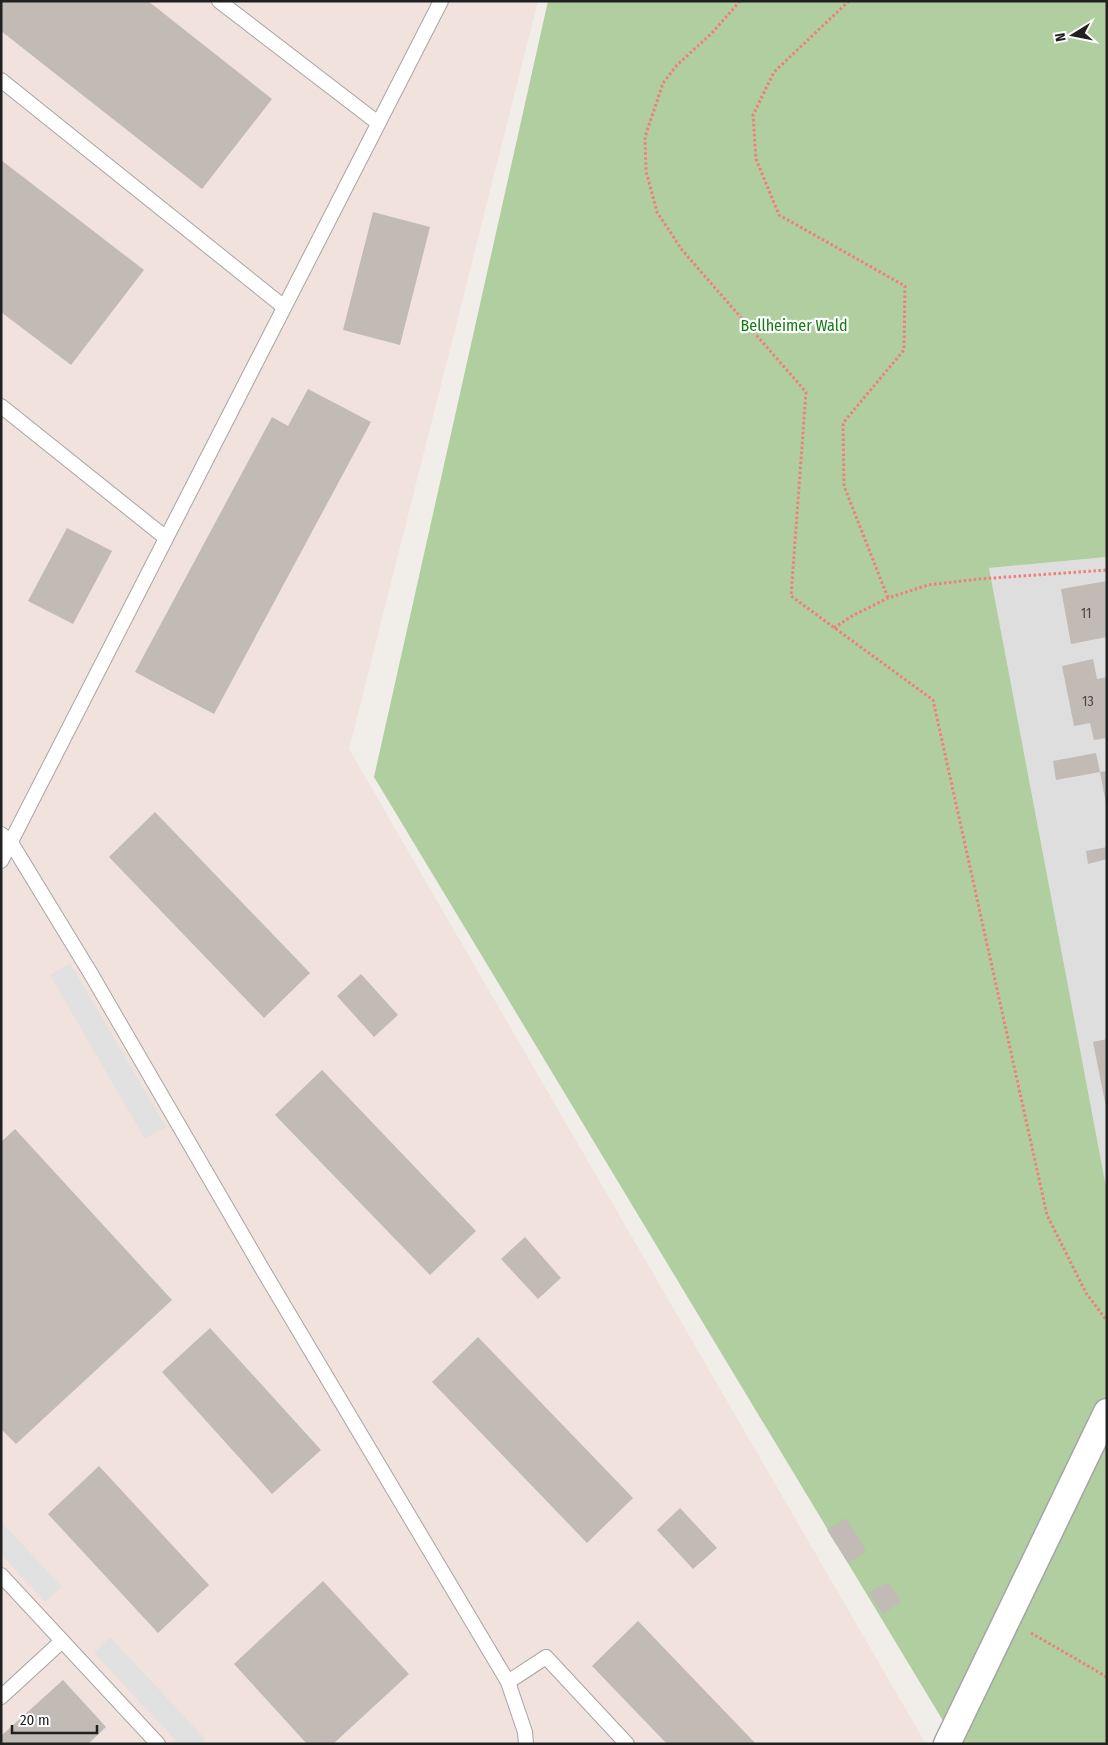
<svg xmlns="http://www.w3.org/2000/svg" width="1108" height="1745" font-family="'Fira Sans Condensed',sans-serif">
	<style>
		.residential { fill: #dfdedf }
		.military { fill: #f1e2dd }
		.forest { fill: #b0cea0 }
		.parking { fill: #e1e1e1 }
		.building { fill: #c2bab5 }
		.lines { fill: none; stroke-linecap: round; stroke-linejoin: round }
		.service-casing { stroke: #a5a5a5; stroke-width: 16 }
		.minor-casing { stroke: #a5a5a5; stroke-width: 29 }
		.path { stroke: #f27e78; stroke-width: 3; stroke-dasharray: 2.5 2.5; stroke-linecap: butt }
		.service { stroke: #fff; stroke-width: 14 }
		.minor { stroke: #fff; stroke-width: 26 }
		.labels { text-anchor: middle; stroke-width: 4.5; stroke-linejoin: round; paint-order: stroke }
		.number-label { font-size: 14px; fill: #494746 }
		.park-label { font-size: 16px; fill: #127c16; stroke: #fff }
	</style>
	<rect width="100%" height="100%" fill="#f1eee9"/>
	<polygon class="residential" points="1107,557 1107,1192 989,568"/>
	<polygon class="military" points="1,1 538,1 349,749 926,1744 1,1744"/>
	<polygon class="forest" points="548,1 1107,1 1107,557 989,568 1107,1192 1107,1744 957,1744 374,777"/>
	<g class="parking">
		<polygon points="70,963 166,1127 145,1139 50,975"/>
		<polygon points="1,1522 62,1587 45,1602 1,1554"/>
		<polygon points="110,1637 205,1739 200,1744 179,1744 94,1653"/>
	</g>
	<g class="building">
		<polygon points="1,1 148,1 272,99 202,189 1,31"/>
		<polygon points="1,160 144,270 71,365 1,312"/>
		<polygon points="373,212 430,227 400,345 343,330"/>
		<polygon points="308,389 371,422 214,714 135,672 272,417 288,426"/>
		<polygon points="67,528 112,551 73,624 28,601"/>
		<polygon points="1107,581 1107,637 1071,644 1061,589"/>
		<polygon points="1093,659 1097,679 1107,677 1107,738 1094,740 1090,723 1074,726 1062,666"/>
		<polygon points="1096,753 1100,772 1056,780 1053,761"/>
		<polygon points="1107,771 1107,804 1106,804 1100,772"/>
		<polygon points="155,812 310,973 264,1018 109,857"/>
		<polygon points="1107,847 1107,859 1088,864 1086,851"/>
		<polygon points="361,974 398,1015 374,1037 337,996"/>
		<polygon points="1107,1039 1107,1107 1106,1107 1093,1042"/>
		<polygon points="322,1070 476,1231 430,1275 275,1115"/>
		<polygon points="15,1129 172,1300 16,1444 1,1429 1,1142"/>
		<polygon points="525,1237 561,1278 538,1299 501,1259"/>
		<polygon points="210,1328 321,1450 272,1494 162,1372"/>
		<polygon points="478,1337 633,1498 587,1543 432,1382"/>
		<polygon points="99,1466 209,1585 158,1633 48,1514"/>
		<polygon points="680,1508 717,1548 693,1569 657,1530"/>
		<polygon points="846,1518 866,1551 848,1563 827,1530"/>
		<polygon points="323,1581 409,1674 333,1744 307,1744 234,1664"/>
		<polygon points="888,1582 901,1602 883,1614 869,1593"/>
		<polygon points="638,1621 756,1744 667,1744 592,1666"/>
		<polygon points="63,1680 106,1727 88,1744 1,1744 1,1736"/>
	</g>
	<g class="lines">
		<defs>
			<g id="service">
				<polyline points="219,1 378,123"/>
				<polyline points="1,80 284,307"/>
				<polyline points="1,406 166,538"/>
				<polyline points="1,834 10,841 91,974 264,1272 508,1682 525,1732 526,1744"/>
				<polyline points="1,861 441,1"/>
				<polyline points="1,1575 158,1744"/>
				<polyline points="508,1682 546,1657 627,1744"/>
				<polyline points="1,1697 62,1641"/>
			</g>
			<polyline id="minor" points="947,1744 1107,1412"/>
		</defs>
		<use href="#service" class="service-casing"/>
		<use href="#minor" class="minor-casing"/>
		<g class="path">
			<polyline points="740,1 712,33 677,65 663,83 645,137 646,171 657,212 682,250 806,392 791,596 933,700 1047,1215 1086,1293 1107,1321"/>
			<polyline points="849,1 774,72 753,115 756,159 779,215 905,286 904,350 843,423 844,486 888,598"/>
			<polyline points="834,628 852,616 888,598 928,585 979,579 1107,570"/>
			<polyline points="1031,1633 1107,1677"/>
		</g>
		<use href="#service" class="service"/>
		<use href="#minor" class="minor"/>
	</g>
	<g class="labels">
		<g class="number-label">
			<text x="1086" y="618">11</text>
			<text x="1088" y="706">13</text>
		</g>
		<g class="park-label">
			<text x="794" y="331">Bellheimer Wald</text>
		</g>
	</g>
	<rect width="1108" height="1745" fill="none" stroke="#212121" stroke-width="5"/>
	<g transform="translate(1073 35) rotate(260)" stroke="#ffffff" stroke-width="4" paint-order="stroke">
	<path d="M0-4L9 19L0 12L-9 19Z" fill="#212121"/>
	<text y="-8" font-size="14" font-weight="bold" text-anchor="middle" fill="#212121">N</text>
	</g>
	<path d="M12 1725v8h85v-8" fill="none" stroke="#212121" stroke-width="2.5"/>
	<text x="20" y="1725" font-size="15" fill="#212121" stroke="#ffffff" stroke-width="4" paint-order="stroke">20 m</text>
</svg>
